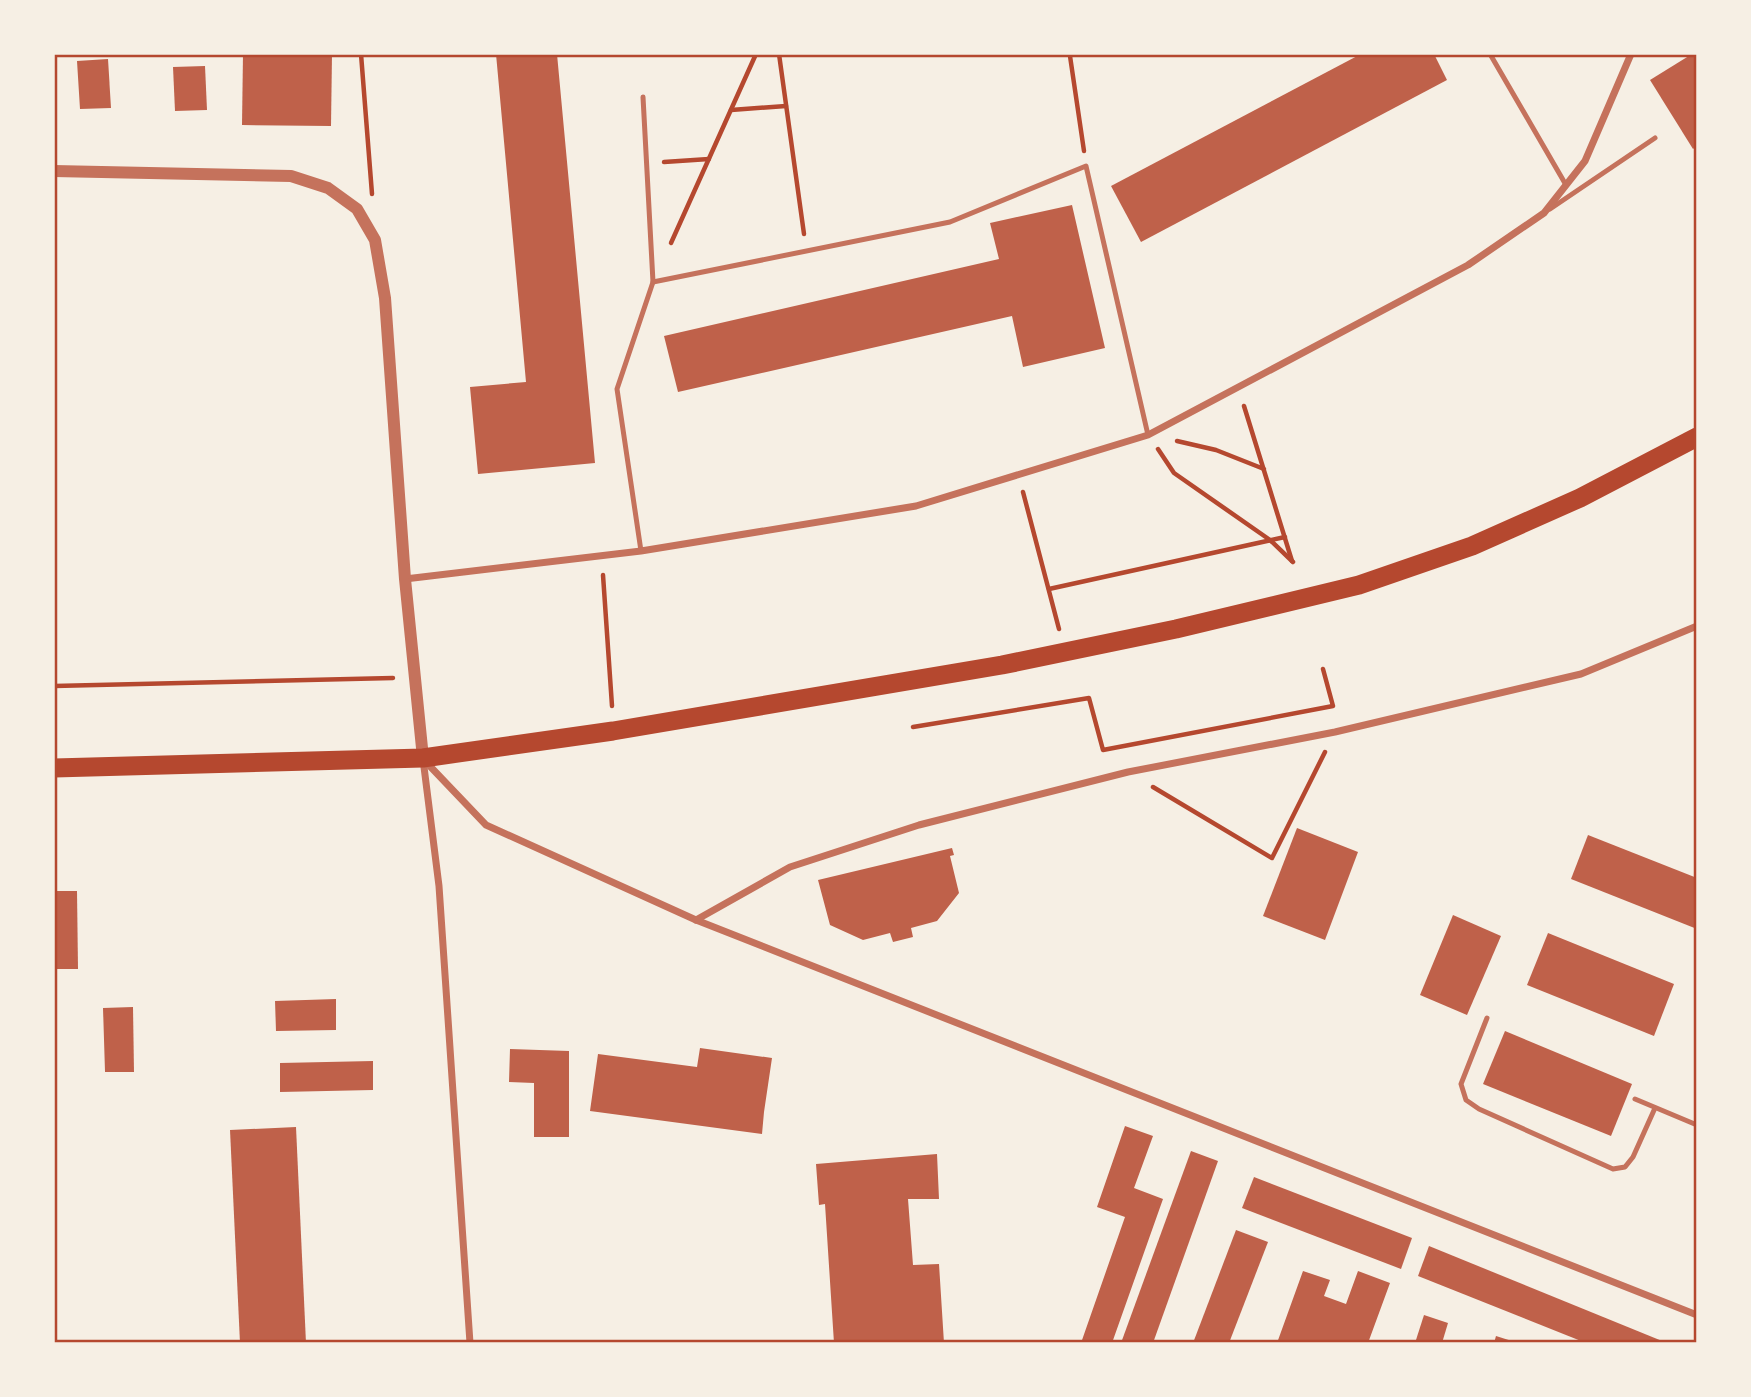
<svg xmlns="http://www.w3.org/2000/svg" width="1751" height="1397" font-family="'IBM Plex Serif',serif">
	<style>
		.building { fill: #bf614a }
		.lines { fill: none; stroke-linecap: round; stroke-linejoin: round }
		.path { stroke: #b5482f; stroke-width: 4.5 }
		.service { stroke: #c5725c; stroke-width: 5 }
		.minor { stroke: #c5725c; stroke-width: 7 }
		.tertiary { stroke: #c5725c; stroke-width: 12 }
		.trunk { stroke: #b5482f; stroke-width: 19 }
		.neatline { fill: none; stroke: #b5482f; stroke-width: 2.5 }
	</style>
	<rect width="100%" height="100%" fill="#f6efe4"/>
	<g class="building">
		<polygon points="243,54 332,54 331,126 242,125"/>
		<polygon points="496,54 557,54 595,463 478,474 470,387 526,382"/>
		<polygon points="1361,54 1434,54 1447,80 1141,242 1111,186"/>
		<polygon points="1692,54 1697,54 1697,146 1693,149 1650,80"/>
		<polygon points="108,59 111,108 80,109 77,61"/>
		<polygon points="205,66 207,110 175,111 173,67"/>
		<polygon points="1072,205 1105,348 1023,367 1012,316 678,392 664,336 999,259 990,223"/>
		<polygon points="1297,828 1358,852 1325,940 1263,916"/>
		<polygon points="1588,835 1697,878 1697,929 1571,879"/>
		<polygon points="952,848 954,855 950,856 959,893 937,921 911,928 913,937 893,942 890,933 863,940 830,925 818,880"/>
		<polygon points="54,891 77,891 78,969 54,969"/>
		<polygon points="1453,915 1501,936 1467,1015 1420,995"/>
		<polygon points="1548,933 1674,984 1654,1036 1527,985"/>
		<polygon points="336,999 336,1030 276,1031 275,1001"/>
		<polygon points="133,1007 134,1072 105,1072 103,1008"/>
		<polygon points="1505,1031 1632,1084 1611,1136 1483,1084"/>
		<polygon points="700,1048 772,1058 764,1112 762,1134 590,1111 598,1054 697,1067"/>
		<polygon points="510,1049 569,1051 569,1137 534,1137 534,1083 509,1082"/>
		<polygon points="373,1061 373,1090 280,1092 280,1063"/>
		<polygon points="1125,1126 1153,1136 1134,1188 1163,1199 1112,1343 1081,1343 1125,1217 1097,1207"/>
		<polygon points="296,1127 306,1343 240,1343 230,1130"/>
		<polygon points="1191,1151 1218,1161 1153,1343 1121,1343"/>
		<polygon points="937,1154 939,1199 908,1199 913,1265 939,1264 944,1343 834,1343 825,1204 819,1205 816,1164"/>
		<polygon points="1254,1177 1412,1238 1401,1269 1242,1208"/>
		<polygon points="1236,1230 1268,1242 1229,1343 1193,1343"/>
		<polygon points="1429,1246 1667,1343 1586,1343 1418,1276"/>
		<polygon points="1303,1271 1330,1280 1324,1296 1346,1304 1358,1271 1390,1283 1368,1343 1277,1343"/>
		<polygon points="1424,1315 1448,1323 1442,1343 1415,1343"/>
		<polygon points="1496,1336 1515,1342 1515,1343 1494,1343"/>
	</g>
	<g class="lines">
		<g class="path">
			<polyline points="361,54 372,194"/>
			<polyline points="779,54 804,234"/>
			<polyline points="1071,54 1070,56 1084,151"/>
			<polyline points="731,110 786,106"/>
			<polyline points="664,162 709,159"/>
			<polyline points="671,243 756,54"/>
			<polyline points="1244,406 1292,561"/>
			<polyline points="1177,441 1216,450 1264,469"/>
			<polyline points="1158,449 1174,473 1270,540 1293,562"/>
			<polyline points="1023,492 1059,629"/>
			<polyline points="603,575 612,706"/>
			<polyline points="1049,589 1285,537"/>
			<polyline points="54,686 393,678"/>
			<polyline points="913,727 1089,698 1103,750 1333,706 1323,669"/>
			<polyline points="1153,787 1272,858 1325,752"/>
		</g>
		<g class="service">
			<polyline points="1490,54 1566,185"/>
			<polyline points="1550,209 1655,138"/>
			<polyline points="653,282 950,222 1086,166 1148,435"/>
			<polyline points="641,551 617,389 653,282 643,97"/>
			<polyline points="1487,1018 1461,1084 1466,1100 1479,1109 1613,1169 1625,1167 1633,1157 1655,1108"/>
			<polyline points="1635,1099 1697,1125"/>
		</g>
		<g class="minor">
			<polyline points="405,579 641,551 916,506 1148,435 1468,265 1544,213 1585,161 1631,54"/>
			<polyline points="423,759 439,886 470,1343"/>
			<polyline points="426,762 486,825 696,920 1697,1315"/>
			<polyline points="696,920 790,867 919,825 1128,772 1335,732 1581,674 1697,626"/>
		</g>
		<polyline class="tertiary" points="54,171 291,176 328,188 357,209 375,240 385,298 405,579 423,758"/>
		<polyline class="trunk" points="54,768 423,758 613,731 1002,665 1176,629 1359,585 1472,546 1580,498 1697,437"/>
	</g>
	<rect width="1751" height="1397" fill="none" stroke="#f6efe4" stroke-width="112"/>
	<rect x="56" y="56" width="1639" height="1285" class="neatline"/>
</svg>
